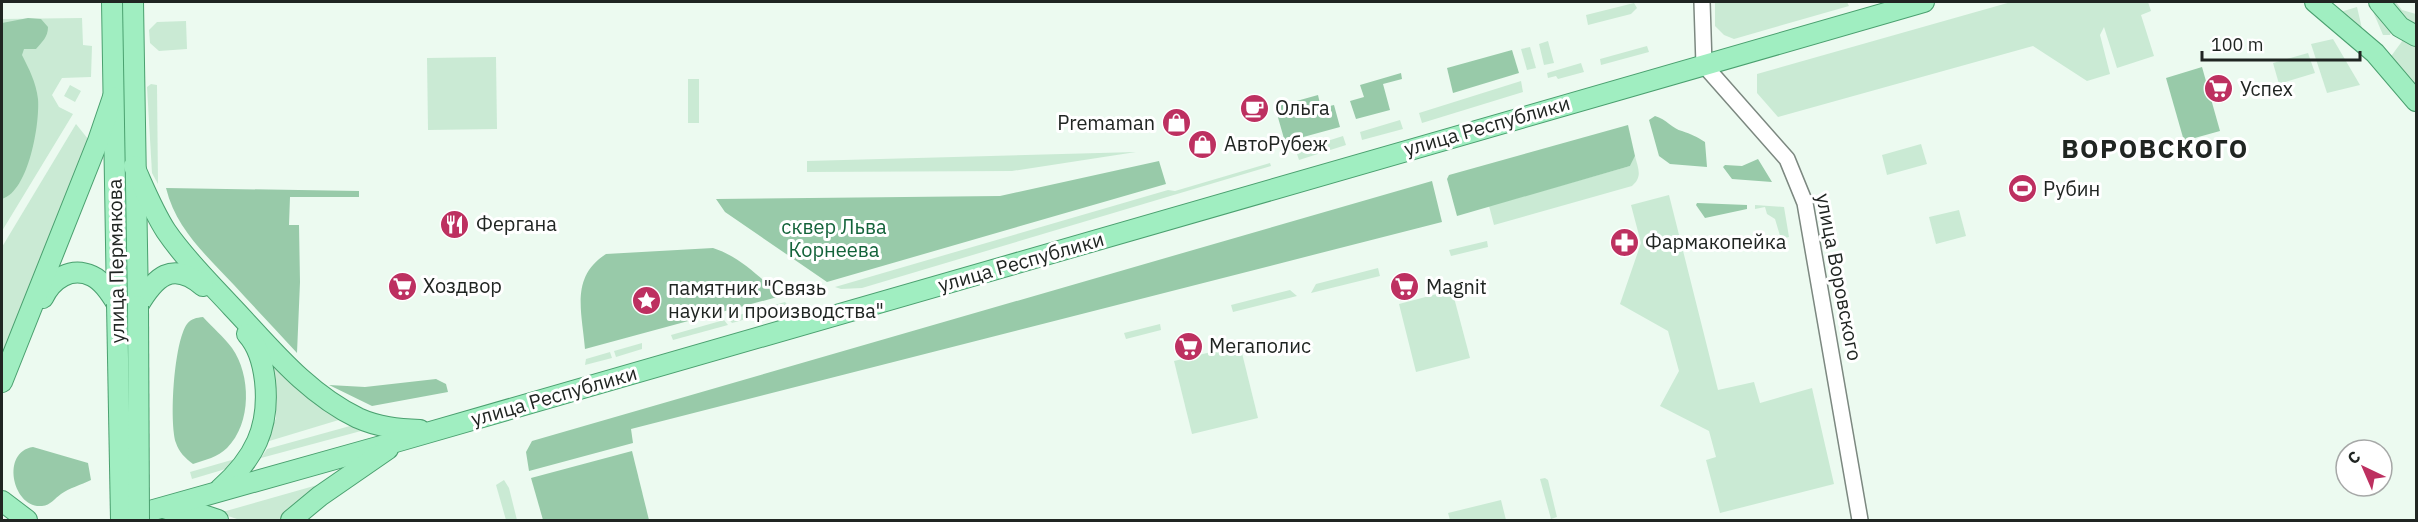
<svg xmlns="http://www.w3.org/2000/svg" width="2418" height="522" font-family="'IBM Plex Sans',sans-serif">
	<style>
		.green { fill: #caead4 }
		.forest { fill: #98caa9 }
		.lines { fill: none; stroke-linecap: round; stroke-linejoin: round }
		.minor-casing { stroke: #7c8880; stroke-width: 18 }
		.major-casing { stroke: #4aa06f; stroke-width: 22 }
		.minor { stroke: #fff; stroke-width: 15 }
		.major { stroke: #a0eec1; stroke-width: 20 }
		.major-bridge-casing { stroke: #4aa06f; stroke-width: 22; stroke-linecap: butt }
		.major-bridge { stroke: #a0eec1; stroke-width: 20 }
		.labels { text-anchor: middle; stroke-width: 6; stroke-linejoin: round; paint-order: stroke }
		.poi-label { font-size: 20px; fill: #202522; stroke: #fff; text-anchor: start }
		.street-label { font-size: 20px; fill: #202522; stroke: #fff }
		.park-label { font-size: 20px; fill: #13633a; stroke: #fff }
		.district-label { font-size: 26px; font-weight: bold; letter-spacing: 1.5px; fill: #202522; stroke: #fff }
	</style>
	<rect width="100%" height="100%" fill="#ecfaf0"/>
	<g class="green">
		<polygon points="1715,2 1847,2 1849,6 1734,39 1724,35 1715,26"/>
		<polygon points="2011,2 2148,2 2151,11 2141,15 2154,56 2117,68 2104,27 2100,35 2110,74 2087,81 2033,46 1778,117 1757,93 1757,74"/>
		<polygon points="2369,2 2372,2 2392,30 2390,35 2383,35"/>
		<polygon points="2386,2 2396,2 2402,10 2416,14 2416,23 2408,24"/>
		<polygon points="1634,3 1637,8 1631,14 1588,25 1586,15"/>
		<polygon points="2357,7 2364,37 2337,13"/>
		<polygon points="82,18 83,45 92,46 91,77 62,78 52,95 59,107 73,114 2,231 2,19"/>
		<polygon points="186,21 187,49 159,51 150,43 149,30 157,22"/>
		<polygon points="2333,39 2360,85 2327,93 2311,44"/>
		<polygon points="2403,40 2416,45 2416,92 2389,59"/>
		<polygon points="1548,41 1554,63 1544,65 1539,44"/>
		<polygon points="1647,46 1649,52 1601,65 1600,59"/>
		<polygon points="1530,47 1536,68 1527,70 1521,49"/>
		<polygon points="2308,53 2315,73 2279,84 2273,63"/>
		<polygon points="496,57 497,129 428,130 427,58"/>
		<polygon points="1581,63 1584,72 1558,79 1556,76 1548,78 1547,73"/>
		<rect x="688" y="79" width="11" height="44"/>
		<polygon points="1521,81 1523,92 1422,123 1419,113"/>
		<polygon points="151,84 157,85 158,184 152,173 147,87"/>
		<polygon points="70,85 81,91 75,102 64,96"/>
		<polygon points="1400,120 1403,129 1362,140 1360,132"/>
		<polygon points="76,124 88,139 2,357 2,247"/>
		<polygon points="1343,136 1346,145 1299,160 1296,151"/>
		<polygon points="1921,144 1927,164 1887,175 1882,155"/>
		<polygon points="1136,152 1012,171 807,172 807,161"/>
		<path d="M1635,156c3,12 8,21 -3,30l-138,39 -5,-19 141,-40z"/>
		<polygon points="1270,163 1271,166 862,288 841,289 835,287 1168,190 1175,191"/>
		<polygon points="1669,195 1718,390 1754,382 1760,403 1812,388 1834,484 1720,513 1706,460 1716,457 1709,431 1660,406 1679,371 1668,331 1620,304 1641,243 1631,205"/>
		<polygon points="1755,205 1784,207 1789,237 1781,239 1775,219 1767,214 1765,207 1755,209"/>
		<polygon points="1959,210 1966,236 1936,244 1929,217"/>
		<polygon points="1487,241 1488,247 1451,256 1449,250"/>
		<polygon points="1378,268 1380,276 1311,293 1316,284"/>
		<polygon points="1290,290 1297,296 1233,312 1231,305"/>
		<polygon points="1452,290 1470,358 1416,372 1399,304"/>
		<polygon points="785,302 789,307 732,323 728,318"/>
		<polygon points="724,320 728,325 673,340 671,335"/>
		<polygon points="1160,324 1161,330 1126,339 1124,333"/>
		<polygon points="642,343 642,349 616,357 614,351"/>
		<polygon points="1240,345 1258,418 1192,434 1174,361"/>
		<polygon points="610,352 612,358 585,365 586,359"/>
		<path d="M267,355c24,27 42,48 75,64l-76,23 10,-24 -2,-22z"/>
		<polygon points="350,426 361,431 261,458 267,449"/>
		<polygon points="235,459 229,468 192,479 190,472"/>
		<polygon points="1545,478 1548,480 1557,517 1551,519 1540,479"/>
		<polygon points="504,480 509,488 517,520 506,520 496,485"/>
		<polygon points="328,482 282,520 240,520 219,513"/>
		<polygon points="1501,500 1506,520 1450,520 1448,513"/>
	</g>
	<g class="forest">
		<path d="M28,18l13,1 7,8c0,10 -6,15 -12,22h-12l-2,6c7,14 14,27 16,44 2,24 -9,92 -36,100v-176z"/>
		<polygon points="1512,50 1519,73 1453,93 1447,68"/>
		<polygon points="2202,67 2220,131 2184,141 2166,78"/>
		<polygon points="1401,73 1402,79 1383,84 1390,110 1356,119 1350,101 1364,97 1360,85"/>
		<polygon points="1318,95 1321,108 1334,105 1340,127 1285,142 1275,107"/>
		<path d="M1655,116c11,3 18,13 27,15 9,3 15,6 23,11l2,25 -37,-3 -11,-8 -10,-36z"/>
		<polygon points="1628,125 1635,156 1630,166 1457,216 1447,179 1449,175"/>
		<polygon points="1758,159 1772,182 1732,179 1723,167 1725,165 1742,166"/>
		<polygon points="1159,161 1166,184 827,282 725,212 716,199 1000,196"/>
		<polygon points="1432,181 1442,222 631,429 633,443 529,471 526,452 532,441"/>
		<path d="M166,188l193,3v6h-69l-1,28h10l1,57 -3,71c-21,-23 -42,-45 -63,-68 -28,-30 -58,-56 -68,-97z"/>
		<polygon points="1697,203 1747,205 1747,209 1705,218 1696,205"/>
		<path d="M713,248c28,9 47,30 68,48l-196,53c-3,-37 -15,-72 21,-95z"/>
		<path d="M203,317c9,10 21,20 29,31 19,27 20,75 -5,100 -9,9 -22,12 -34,16 -8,-6 -14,-12 -17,-21 -7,-22 -2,-101 11,-119 5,-6 9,-6 16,-7z"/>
		<polygon points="436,379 446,384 448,392 372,406 329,385 365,387"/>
		<path d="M33,447l55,16 3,17c-10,5 -22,8 -30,14 -7,5 -10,11 -19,12 -29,3 -42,-54 -9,-59z"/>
		<polygon points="632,451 649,520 543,520 531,478"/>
	</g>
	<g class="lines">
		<defs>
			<polyline id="minor" points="1702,2 1704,65 1787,159 1805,203 1860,520"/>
			<g id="major">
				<polyline points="112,2 117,304"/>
				<polyline points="133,2 138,306"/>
				<polyline points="2315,2 2375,53 2416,101"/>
				<polyline points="2379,2 2400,27 2416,36"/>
				<path d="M134,166c10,22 19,45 32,65 19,28 43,51 66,76 38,40 74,86 126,111 20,9 40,11 62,12"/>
				<path d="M43,298c9,-19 28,-32 49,-22 11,5 19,18 25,28"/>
				<path d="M138,306c17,-29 34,-46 65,-20"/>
				<polyline points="2,382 98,141 113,97"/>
				<path d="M220,489c34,-30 50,-61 45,-108 -2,-17 -6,-34 -18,-47"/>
				<polyline points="2,501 27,520"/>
				<polyline points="167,509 200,514 218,520"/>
				<polyline points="125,518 399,441 1924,2"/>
				<polyline points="291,520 320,496 388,449"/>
			</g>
		</defs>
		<use href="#minor" class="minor-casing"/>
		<use href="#major" class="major-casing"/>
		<use href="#minor" class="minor"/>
		<use href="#major" class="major"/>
		<defs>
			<g id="major-bridge">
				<polyline points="117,304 121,520"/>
				<polyline points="138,306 139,520"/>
			</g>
		</defs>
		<use href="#major-bridge" class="major-bridge-casing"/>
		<use href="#major-bridge" class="major-bridge"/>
	</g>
	<defs>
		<symbol id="supermarket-disc" viewBox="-11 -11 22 22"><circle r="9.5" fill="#bd3060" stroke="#fff"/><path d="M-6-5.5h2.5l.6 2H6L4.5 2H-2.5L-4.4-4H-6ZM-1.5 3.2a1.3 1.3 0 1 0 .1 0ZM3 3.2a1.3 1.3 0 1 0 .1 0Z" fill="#fff"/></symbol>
		<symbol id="cafe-disc" viewBox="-11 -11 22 22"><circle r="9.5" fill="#bd3060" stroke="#fff"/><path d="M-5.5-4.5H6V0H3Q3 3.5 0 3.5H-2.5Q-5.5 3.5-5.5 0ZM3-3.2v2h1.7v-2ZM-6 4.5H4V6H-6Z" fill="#fff"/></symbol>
		<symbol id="shop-disc" viewBox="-11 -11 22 22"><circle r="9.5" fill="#bd3060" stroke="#fff"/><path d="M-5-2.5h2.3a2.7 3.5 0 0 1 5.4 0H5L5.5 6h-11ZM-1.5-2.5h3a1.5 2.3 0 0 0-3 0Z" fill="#fff"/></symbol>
		<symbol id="stadium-disc" viewBox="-11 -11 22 22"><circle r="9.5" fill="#bd3060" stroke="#fff"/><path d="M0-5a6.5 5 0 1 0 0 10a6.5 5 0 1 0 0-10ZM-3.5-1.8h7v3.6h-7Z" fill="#fff"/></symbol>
		<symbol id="restaurant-disc" viewBox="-11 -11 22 22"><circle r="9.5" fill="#bd3060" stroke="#fff"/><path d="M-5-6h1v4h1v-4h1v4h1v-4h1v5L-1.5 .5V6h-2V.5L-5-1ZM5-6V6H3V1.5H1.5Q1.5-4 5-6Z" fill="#fff"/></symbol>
		<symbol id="pharmacy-disc" viewBox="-11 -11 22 22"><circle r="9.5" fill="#bd3060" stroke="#fff"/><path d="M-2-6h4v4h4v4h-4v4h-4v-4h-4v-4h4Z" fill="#fff"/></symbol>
		<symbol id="sight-disc" viewBox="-11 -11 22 22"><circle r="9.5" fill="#bd3060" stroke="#fff"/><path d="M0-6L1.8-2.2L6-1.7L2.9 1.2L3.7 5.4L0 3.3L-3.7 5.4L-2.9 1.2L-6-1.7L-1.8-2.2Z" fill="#fff"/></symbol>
	</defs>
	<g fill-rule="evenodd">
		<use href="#supermarket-disc" x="2202" y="72" width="33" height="33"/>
		<use href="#cafe-disc" x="1238" y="92" width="33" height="33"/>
		<use href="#shop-disc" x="1160" y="106" width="33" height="33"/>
		<use href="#shop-disc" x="1186" y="128" width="33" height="33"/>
		<use href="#stadium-disc" x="2006" y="172" width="33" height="33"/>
		<use href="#restaurant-disc" x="438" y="208" width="33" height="33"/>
		<use href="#pharmacy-disc" x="1608" y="226" width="33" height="33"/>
		<use href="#supermarket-disc" x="386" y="270" width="33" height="33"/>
		<use href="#supermarket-disc" x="1388" y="270" width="33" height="33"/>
		<use href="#sight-disc" x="630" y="284" width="33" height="33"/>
		<use href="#supermarket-disc" x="1172" y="330" width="33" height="33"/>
	</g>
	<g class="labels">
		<g class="poi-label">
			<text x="2240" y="96">Успех</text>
			<text x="1275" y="115">Ольга</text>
			<text x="1155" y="130" text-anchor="end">Premaman</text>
			<text x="1224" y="151">АвтоРубеж</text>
			<text x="2043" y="196">Рубин</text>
			<text x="476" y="231">Фергана</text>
			<text x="1645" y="249">Фармакопейка</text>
			<text x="423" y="293">Хоздвор</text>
			<text x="1426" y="294">Magnit</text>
			<text x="668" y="295">памятник "Связь<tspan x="668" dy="23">науки и производства"</tspan></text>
			<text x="1209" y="353">Мегаполис</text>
		</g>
		<g class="street-label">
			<text transform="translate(1487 126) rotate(-16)" y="7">улица Республики</text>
			<text transform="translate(116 261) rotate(-91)" y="7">улица Пермякова</text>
			<text transform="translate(1021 262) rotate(-16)" y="7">улица Республики</text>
			<text transform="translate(1839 277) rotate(79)" y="7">улица Воровского</text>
			<text transform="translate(554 396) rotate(-16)" y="7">улица Республики</text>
		</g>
		<g class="park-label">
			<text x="834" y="234">сквер Льва<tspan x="834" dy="23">Корнеева</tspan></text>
		</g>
		<g class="district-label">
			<text x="2155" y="158">ВОРОВСКОГО</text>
		</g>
	</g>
	<rect width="2418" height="522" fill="none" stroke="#202522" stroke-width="6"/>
	<g transform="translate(2364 468) rotate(316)"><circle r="28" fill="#ffffff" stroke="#a6a8a7" stroke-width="1.5"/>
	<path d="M0-4.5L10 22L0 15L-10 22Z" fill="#bd3060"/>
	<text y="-9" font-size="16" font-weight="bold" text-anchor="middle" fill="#202522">С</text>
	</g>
	<path d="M2202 51v9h158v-9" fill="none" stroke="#202522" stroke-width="3"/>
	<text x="2211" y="51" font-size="18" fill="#202522" stroke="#ffffff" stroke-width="4.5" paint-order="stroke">100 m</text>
</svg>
